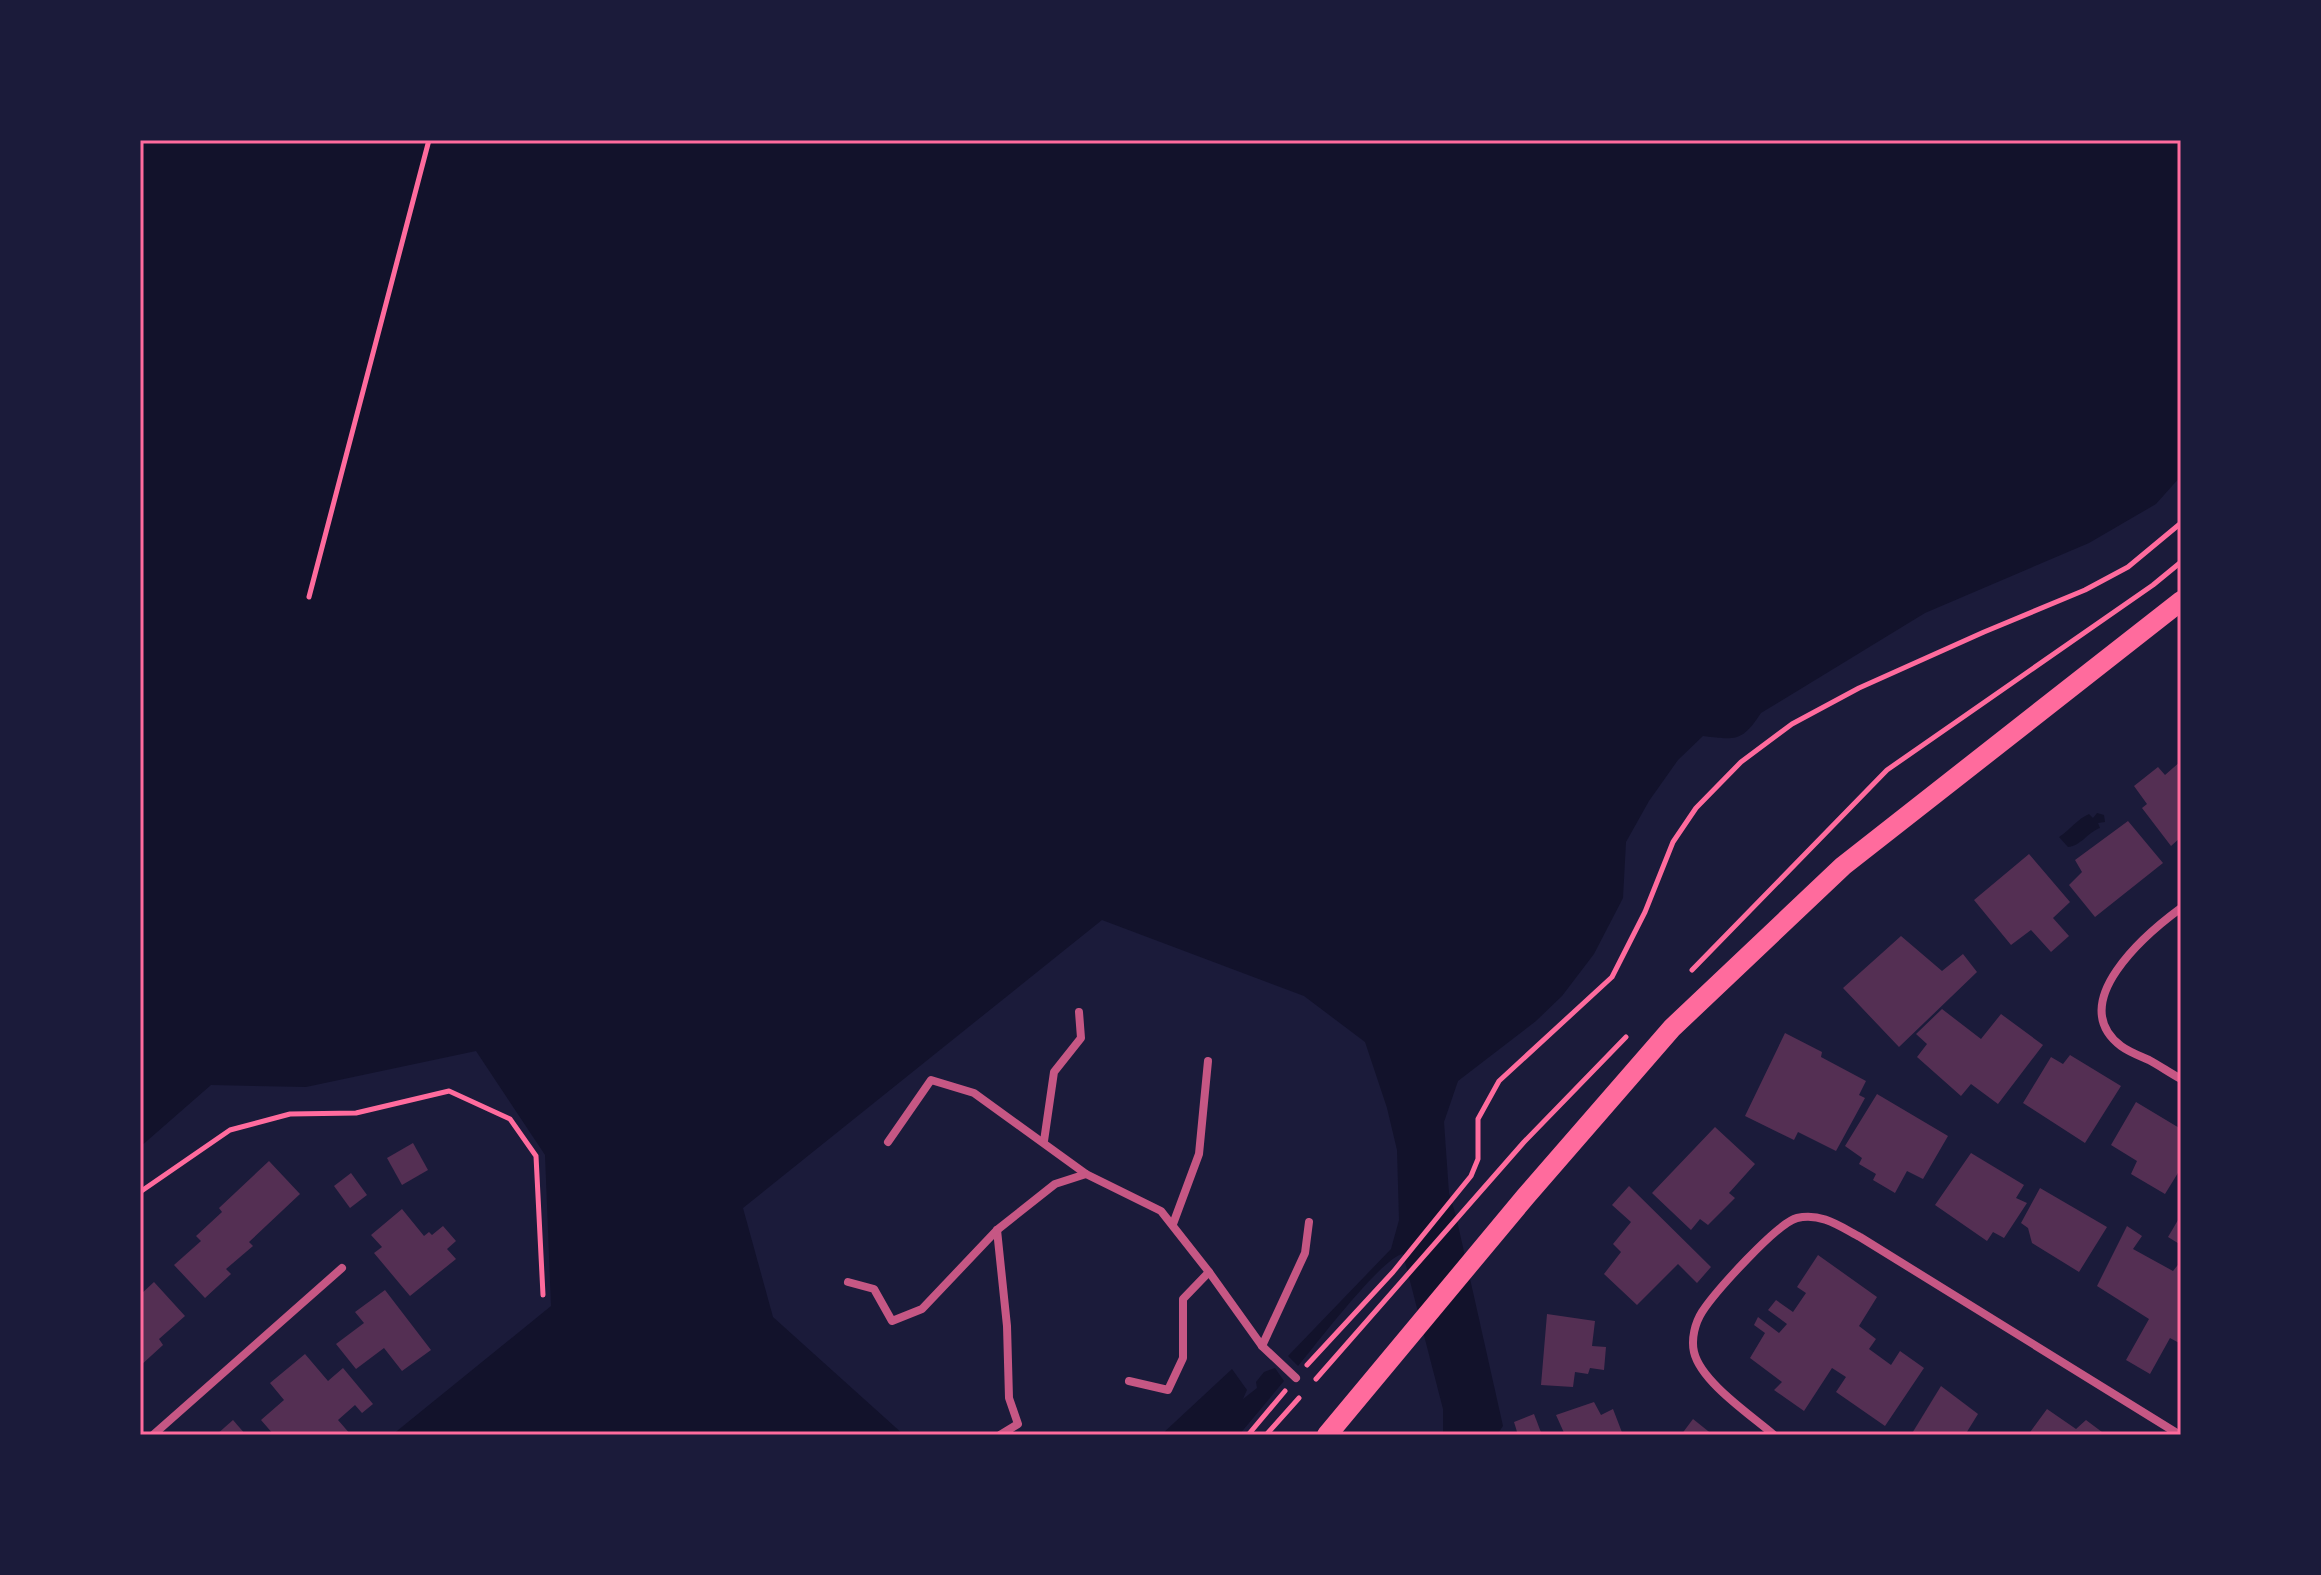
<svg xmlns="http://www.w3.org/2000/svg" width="2321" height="1575" font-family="Lato,sans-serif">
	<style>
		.water { fill: #12122b }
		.building { fill: #542f53 }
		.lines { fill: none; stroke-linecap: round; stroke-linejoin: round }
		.path { stroke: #ff6b9d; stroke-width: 5 }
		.minor { stroke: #c65784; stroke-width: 8 }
		.primary { stroke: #ff6b9d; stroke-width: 20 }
		.neatline { fill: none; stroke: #ff6b9d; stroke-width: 3 }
	</style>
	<rect width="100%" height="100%" fill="#1b1b3a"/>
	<g class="water">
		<path d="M140,140h2041v336l-25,28 -67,39 -164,70 -164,100c-19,29 -25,27 -58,23l-25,24 -29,41 -23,41 -3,56 -29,56 -32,42 -26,25 -78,60 -14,41 5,71 7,23 47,210 -6,9h-54v-26l-40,-155c-20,2 -88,92 -105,112l-10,-10 103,-107 8,-29 -2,-70 -10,-42 -22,-66 -61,-46 -202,-76 -359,288 30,109 131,118h-512l159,-129 -6,-151 -69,-104 -170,36 -95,-2 -71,62z"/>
		<path d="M2097,813l7,2 1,7 -7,1 2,5c-12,4 -19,18 -32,19l-9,-10c11,-7 18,-18 30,-23l4,4z"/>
		<polygon points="1275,1368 1284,1381 1239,1435 1161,1435 1232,1369 1247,1390 1243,1399 1257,1388 1256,1382 1264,1372"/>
	</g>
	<g class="building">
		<polygon points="2181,761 2181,837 2171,846 2142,808 2147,804 2134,786 2158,767 2165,775"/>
		<polygon points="2128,821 2163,863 2095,917 2069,885 2082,872 2075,860"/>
		<polygon points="2029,854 2070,902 2053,918 2069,936 2051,952 2031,930 2011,945 1974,900"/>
		<polygon points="1901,936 1942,971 1963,954 1977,972 1899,1047 1843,988"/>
		<polygon points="1942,1009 1981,1039 2001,1014 2043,1045 1998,1104 1971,1084 1961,1096 1917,1057 1927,1044 1916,1034"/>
		<polygon points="1785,1033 1822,1052 1821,1057 1866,1081 1859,1095 1865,1098 1836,1151 1798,1132 1794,1140 1745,1116"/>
		<polygon points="2070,1055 2121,1086 2085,1143 2023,1103 2051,1057 2063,1064"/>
		<polygon points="1877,1094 1948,1136 1923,1179 1907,1171 1895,1193 1873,1180 1876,1174 1859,1164 1862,1158 1845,1146"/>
		<polygon points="2136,1102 2181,1129 2181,1168 2165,1194 2131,1174 2137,1161 2111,1145"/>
		<polygon points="1715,1127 1755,1164 1729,1193 1735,1198 1708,1225 1700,1219 1691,1230 1652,1193"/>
		<polygon points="413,1143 428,1170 402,1185 387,1158"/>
		<polygon points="1971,1153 2024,1185 2016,1198 2027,1203 2004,1238 1993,1232 1987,1241 1935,1205"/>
		<polygon points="269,1161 300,1194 249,1242 253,1246 226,1269 231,1274 205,1298 174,1265 201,1241 196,1236 222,1212 219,1208"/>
		<polygon points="351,1173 367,1195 350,1208 334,1186"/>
		<polygon points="1629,1186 1711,1267 1697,1283 1678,1264 1637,1305 1604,1274 1621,1252 1613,1244 1631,1222 1612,1205"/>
		<polygon points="2040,1188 2107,1227 2079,1272 2032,1243 2028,1228 2021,1223"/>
		<polygon points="402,1209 424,1236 429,1232 432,1235 443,1226 456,1241 447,1249 456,1259 410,1296 374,1253 382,1247 371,1235"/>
		<polygon points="2181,1215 2181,1245 2168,1237"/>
		<polygon points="2127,1226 2142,1236 2133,1249 2173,1271 2181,1261 2181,1344 2170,1338 2150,1374 2126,1360 2149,1319 2097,1286"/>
		<polygon points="1818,1255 1877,1297 1859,1326 1876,1339 1869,1349 1891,1365 1900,1351 1924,1368 1885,1426 1836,1392 1846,1377 1832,1368 1804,1411 1774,1390 1782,1382 1750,1358 1765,1333 1754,1325 1758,1317 1779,1333 1787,1324 1768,1310 1776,1300 1793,1312 1806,1293 1797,1287"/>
		<polygon points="154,1282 185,1316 159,1339 163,1345 140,1366 140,1295"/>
		<polygon points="385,1290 431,1350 402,1371 384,1348 356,1369 336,1344 364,1323 355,1312"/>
		<polygon points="1547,1314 1595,1321 1592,1346 1606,1347 1604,1370 1590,1368 1588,1374 1575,1372 1573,1387 1541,1385"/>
		<polygon points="305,1354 328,1381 343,1368 373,1404 362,1413 355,1405 338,1420 351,1435 274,1435 261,1420 284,1400 270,1383"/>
		<polygon points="1941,1386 1978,1414 1965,1435 1911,1435"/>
		<polygon points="1594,1402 1601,1415 1613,1409 1623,1435 1565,1435 1556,1415"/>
		<polygon points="2047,1409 2076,1429 2086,1420 2106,1435 2028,1435"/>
		<polygon points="1534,1414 1542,1435 1518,1435 1514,1422"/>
		<polygon points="1693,1419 1713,1435 1681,1435"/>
		<polygon points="233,1420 246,1435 216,1435"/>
	</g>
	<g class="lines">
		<g class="path">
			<polyline points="309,597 429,140"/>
			<polyline points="1692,970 1887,770 2153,585 2181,562"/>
			<polyline points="140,1192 230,1130 290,1114 356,1113 449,1091 510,1119 536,1156 543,1295"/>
			<polyline points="1307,1365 1393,1272 1471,1176 1478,1159 1478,1119 1499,1081 1612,977 1645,912 1673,842 1696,808 1741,762 1792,724 1859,688 1984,632 2085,590 2128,567 2181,523"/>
			<polyline points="1316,1379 1524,1142 1626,1037"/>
			<polyline points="1248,1435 1285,1391"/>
			<polyline points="1266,1435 1299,1398"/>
		</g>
		<g class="minor">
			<path d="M2181,908c-34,25 -117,95 -60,138 8,6 19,10 28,14 11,6 21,13 32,19"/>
			<polyline points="1044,1141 1054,1072 1081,1038 1079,1012"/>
			<polyline points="888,1142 931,1080 974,1093 1086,1174 1161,1211 1209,1272 1262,1346 1296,1378"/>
			<polyline points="1173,1224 1199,1154 1208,1061"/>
			<polyline points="997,1230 1007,1326 1009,1398 1018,1424 1000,1435"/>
			<polyline points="848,1282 874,1289 892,1321 922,1309 997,1230 1055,1184 1086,1174"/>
			<polyline points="1262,1346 1305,1253 1309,1222"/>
			<polyline points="1129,1381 1168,1390 1183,1358 1183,1299 1209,1272"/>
			<polyline points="153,1435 342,1268"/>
			<path d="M1774,1435c-23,-20 -73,-53 -80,-83 -3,-13 1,-29 8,-40 13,-20 75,-89 95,-94 24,-6 44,9 63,19l320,198"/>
		</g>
		<polyline class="primary" points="1327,1435 1526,1196 1672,1028 1843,866 2181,601"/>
	</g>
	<rect width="2321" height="1575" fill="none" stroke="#1b1b3a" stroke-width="284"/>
	<rect x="142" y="142" width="2037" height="1291" class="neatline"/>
</svg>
